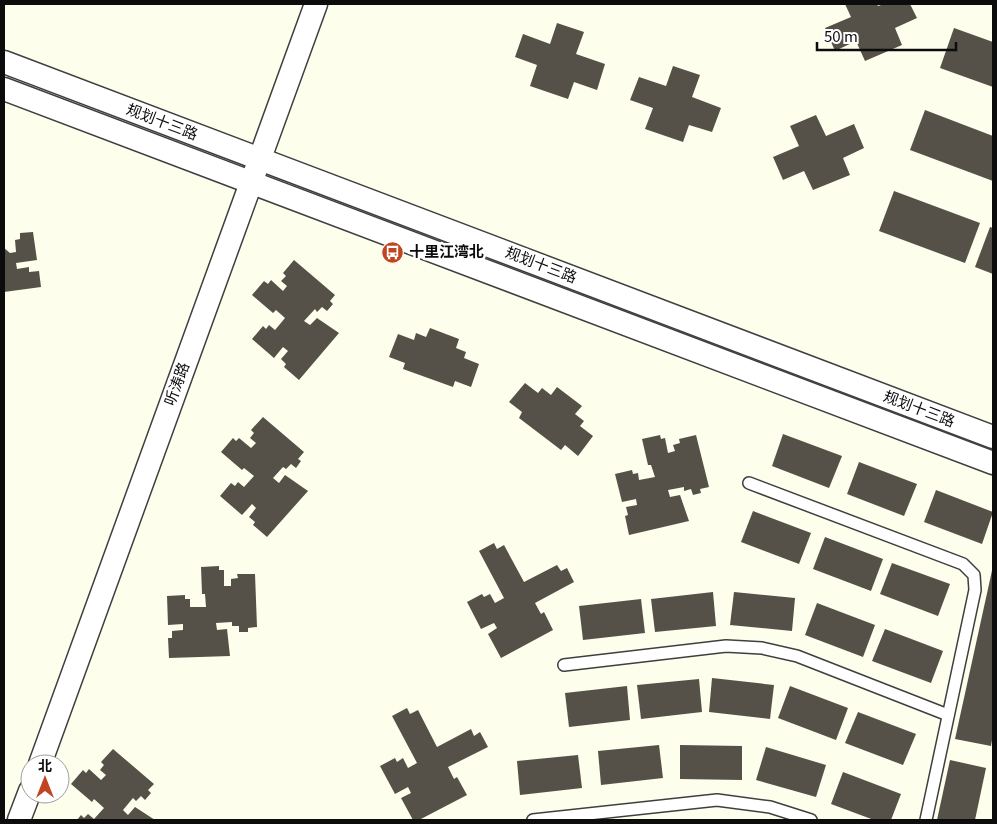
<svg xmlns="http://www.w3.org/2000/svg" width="997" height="824" font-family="Georgia,'Noto Sans SC',serif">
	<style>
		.building { fill: #555148 }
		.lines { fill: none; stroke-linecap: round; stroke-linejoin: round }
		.service-casing { stroke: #3f3f3f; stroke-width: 14 }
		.minor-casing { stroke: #3f3f3f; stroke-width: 25 }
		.service { stroke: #fff; stroke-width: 11 }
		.minor { stroke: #fff; stroke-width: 22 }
		.labels { text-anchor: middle; stroke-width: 5; stroke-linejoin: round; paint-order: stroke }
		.street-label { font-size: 15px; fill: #0c0c0c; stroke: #fff }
		.poi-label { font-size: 15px; font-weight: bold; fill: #0c0c0c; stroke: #fff; text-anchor: start }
	</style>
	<rect width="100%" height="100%" fill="#fdffec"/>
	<g class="building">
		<polygon points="845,4 877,4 878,6 884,4 910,4 917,18 895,28 902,45 865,61 856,41 835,51 825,28 851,17"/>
		<polygon points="557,23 584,32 576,54 605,64 597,90 574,82 568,99 530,86 537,65 515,57 523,34 550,44"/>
		<polygon points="954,28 993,42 993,87 940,68"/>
		<polygon points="673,66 700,75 692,97 721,108 712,132 689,125 683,142 645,129 653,108 630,100 639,77 666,86"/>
		<polygon points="925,110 993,136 993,181 910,150"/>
		<polygon points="816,115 826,136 854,124 864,148 843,158 850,175 813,190 804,171 783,180 773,157 799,146 790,126"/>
		<polygon points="894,191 980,223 965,263 879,231"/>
		<polygon points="990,227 993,228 993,274 975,267"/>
		<polygon points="33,232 37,260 16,263 17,269 29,267 29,272 39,271 41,287 4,292 4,248 10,253 16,252 15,240 20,239 20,233"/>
		<polygon points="294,260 335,295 330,301 333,304 327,311 322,307 317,312 315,309 304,321 310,325 317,318 339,333 299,380 284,367 286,364 281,359 288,351 283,347 274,358 252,339 263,326 266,329 269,325 275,330 285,318 276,310 273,313 252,295 264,281 268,284 271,280 283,291 287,286 281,281 286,276 283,273"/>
		<polygon points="430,328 459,339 456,348 466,352 464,358 479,364 471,387 455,381 453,387 403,369 405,363 389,357 398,334 414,340 416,333 426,337"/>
		<polygon points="525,383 538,393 542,388 551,395 557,387 582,406 575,414 584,421 580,426 593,436 578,456 565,445 561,450 519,418 522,412 509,402"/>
		<polygon points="263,417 304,452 298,459 301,461 296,468 291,464 286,469 283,467 273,478 279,483 285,475 308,491 267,537 253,525 255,522 249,517 256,508 252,504 242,515 220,496 231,483 235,486 238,482 244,487 254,476 244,468 242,470 221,452 233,438 236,441 239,438 251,448 256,443 250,438 254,433 251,430"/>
		<polygon points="783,434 842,456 829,488 772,466"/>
		<polygon points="660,435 661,439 665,438 668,453 675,451 673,445 680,443 679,439 696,435 709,487 700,489 701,493 693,495 691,489 684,491 684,487 668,490 670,497 680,495 689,521 629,535 625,516 628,515 626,507 637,505 636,499 622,502 615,474 632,470 633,474 638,473 639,480 655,477 651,465 648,465 642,439"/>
		<polygon points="859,462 917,484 904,516 847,494"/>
		<polygon points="936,490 993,512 982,544 924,522"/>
		<polygon points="753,511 811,533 799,564 741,542"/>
		<polygon points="825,537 883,559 871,591 813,569"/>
		<polygon points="494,543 497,549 504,545 524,582 557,565 561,571 567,568 574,582 535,603 541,614 544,612 553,630 501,658 488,634 497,628 494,623 481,629 467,602 482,594 484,597 490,594 495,603 504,598 479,551"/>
		<polygon points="892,563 950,584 938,616 880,594"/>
		<polygon points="219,566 219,570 224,570 224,586 231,586 231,579 238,578 237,574 255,574 257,627 248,628 248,632 239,632 239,626 232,626 232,622 216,623 217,630 227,629 230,656 169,658 168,638 172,638 172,631 183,630 183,624 168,625 167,596 185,595 185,599 190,599 190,607 206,607 205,594 202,594 201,567"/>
		<polygon points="993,566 993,734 991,746 955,739"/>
		<polygon points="713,592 716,626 655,632 651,599"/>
		<polygon points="734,592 795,598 792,631 730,625"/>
		<polygon points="641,599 645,633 583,640 579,606"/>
		<polygon points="817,603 875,625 863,657 805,635"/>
		<polygon points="885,629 943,651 931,683 872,661"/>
		<polygon points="712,678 774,685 770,719 709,712"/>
		<polygon points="699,679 702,712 641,719 637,685"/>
		<polygon points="627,686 630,720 569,727 565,693"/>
		<polygon points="790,686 848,708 836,740 778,718"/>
		<polygon points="407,708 410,714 418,710 437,747 471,729 474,736 480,732 488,747 448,767 454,779 457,777 467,795 419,820 413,820 401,798 411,793 408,787 395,794 380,766 395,758 397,762 403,758 408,768 417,763 392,716"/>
		<polygon points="858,712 916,734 903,765 845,743"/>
		<polygon points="659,745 663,778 601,785 598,751"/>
		<polygon points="680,745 742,746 742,780 680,779"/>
		<polygon points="766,747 826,765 816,797 756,780"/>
		<polygon points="113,749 154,784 148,790 151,793 145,800 141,796 136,801 133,798 123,810 128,815 135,807 155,820 77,820 81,815 84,818 88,814 94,819 104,808 94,799 92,802 71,784 83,770 86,773 89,769 101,780 106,775 100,770 104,765 101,762"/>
		<polygon points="578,755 582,788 520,795 517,761"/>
		<polygon points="950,760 986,768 975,820 937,820"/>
		<polygon points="843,772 901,794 891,820 874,820 831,804"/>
	</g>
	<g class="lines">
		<defs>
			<g id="service">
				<polyline points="749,483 963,564 974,575 975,590 926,820"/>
				<polyline points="564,665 726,646 762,648 797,656 948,715"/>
				<polyline points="533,820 717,800 770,807 811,820"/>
			</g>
			<g id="minor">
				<polyline points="4,62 993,437"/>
				<polyline points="4,89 993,463"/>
				<polyline points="40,764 316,4"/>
				<polyline points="19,820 30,791"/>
			</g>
		</defs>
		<use href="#service" class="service-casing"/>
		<use href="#minor" class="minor-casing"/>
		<use href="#service" class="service"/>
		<use href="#minor" class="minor"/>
	</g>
	<defs>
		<symbol id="bus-disc" viewBox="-11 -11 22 22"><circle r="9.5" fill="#c14620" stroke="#fff"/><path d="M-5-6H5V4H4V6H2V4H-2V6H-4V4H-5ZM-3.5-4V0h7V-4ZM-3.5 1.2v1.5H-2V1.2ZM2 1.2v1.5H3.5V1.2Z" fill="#fff"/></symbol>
	</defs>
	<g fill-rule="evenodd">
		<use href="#bus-disc" x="380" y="240" width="25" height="25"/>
	</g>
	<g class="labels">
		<g class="street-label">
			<text transform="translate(162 122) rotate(21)" y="5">规划十三路</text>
			<text transform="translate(541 265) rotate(21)" y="5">规划十三路</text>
			<text transform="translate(177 384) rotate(-70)" y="5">听涛路</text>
			<text transform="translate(919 409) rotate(21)" y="5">规划十三路</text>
		</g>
		<g class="poi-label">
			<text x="409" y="257">十里江湾北</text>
		</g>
	</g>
	<rect width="997" height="824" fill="none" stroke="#0c0c0c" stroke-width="10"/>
	<g transform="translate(45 779)"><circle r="24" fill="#ffffff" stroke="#9e9e9e"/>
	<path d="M0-4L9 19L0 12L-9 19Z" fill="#c14620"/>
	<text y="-8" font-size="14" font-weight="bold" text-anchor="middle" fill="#0c0c0c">北</text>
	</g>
	<path d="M817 42v8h139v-8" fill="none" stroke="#0c0c0c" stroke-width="2.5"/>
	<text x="824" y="42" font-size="15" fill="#0c0c0c" stroke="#ffffff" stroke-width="4" paint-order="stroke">50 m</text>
</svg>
